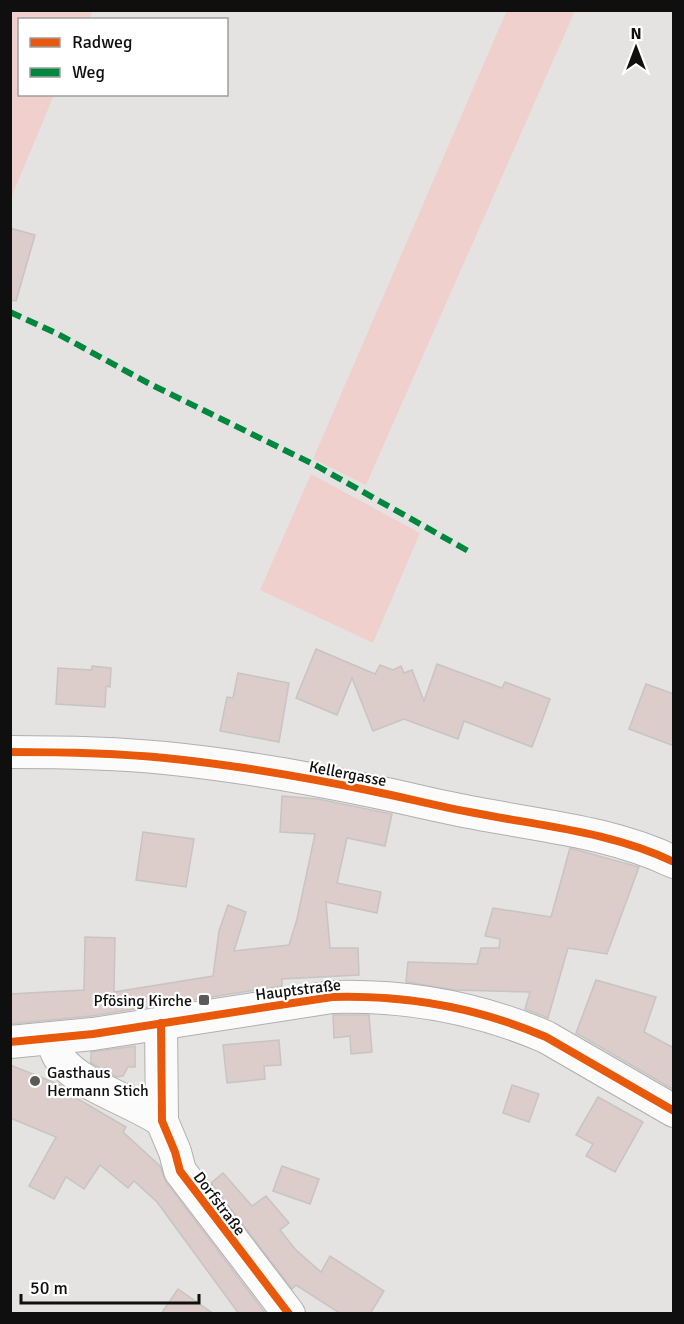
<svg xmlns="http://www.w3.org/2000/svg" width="684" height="1324" font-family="Signika,sans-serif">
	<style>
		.green { fill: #efd0cc }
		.building { fill: #dcccca; stroke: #c6c4c4; stroke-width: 1.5 }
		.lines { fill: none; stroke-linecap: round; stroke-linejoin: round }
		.minor-casing { stroke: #b0afae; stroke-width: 34 }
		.minor { stroke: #fbfbfb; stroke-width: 32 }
		.quiet { stroke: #00873e; stroke-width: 6; stroke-dasharray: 12 6; stroke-linecap: butt }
		.cycleway-casing { stroke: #fff; stroke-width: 11 }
		.cycleway { stroke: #e8590c; stroke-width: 8 }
		.poi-dot { fill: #5b5959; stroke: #fff; stroke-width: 2 }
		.labels { text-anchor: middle; stroke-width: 4.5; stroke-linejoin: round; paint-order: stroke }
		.street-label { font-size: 16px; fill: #100f0f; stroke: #fff }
		.poi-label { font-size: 16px; fill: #100f0f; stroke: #fff; text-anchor: end }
	</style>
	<rect width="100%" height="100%" fill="#e5e3e2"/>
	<g class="green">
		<polygon points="11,10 93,11 89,19 20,20 20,94 54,95 11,198"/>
		<polygon points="507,10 575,11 366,485 313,459"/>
		<polygon points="311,474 420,533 373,643 260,590"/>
	</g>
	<g class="building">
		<polygon points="10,228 35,235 16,301 10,300"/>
		<polygon points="316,649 375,674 380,665 393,670 401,666 404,673 412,670 424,701 437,664 502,688 505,682 550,699 532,747 464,721 458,739 404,719 373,731 352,678 337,715 296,698"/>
		<polygon points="92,666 111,668 110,687 106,686 105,707 56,704 58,668 92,670"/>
		<polygon points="238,673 289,683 279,742 220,731 227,697 233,698"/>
		<polygon points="646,684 674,694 674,746 629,729"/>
		<polygon points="282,796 318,799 392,814 385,846 347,838 337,883 381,892 377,913 326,902 330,948 358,948 359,975 282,979 282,986 91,1016 10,1024 10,994 84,990 85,937 115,938 114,992 213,976 219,931 228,905 246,912 234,951 289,945 297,919 315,834 280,832"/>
		<polygon points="143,832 194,839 186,887 136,880"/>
		<polygon points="570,848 639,867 607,954 568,948 548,1018 525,1009 530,992 454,990 406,982 408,962 477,964 481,948 499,948 500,939 485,936 493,908 551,917"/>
		<polygon points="596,980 656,997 644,1032 674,1048 674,1090 576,1033"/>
		<polygon points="333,1015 369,1015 372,1052 351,1054 350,1036 334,1038"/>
		<polygon points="279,1040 281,1065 264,1066 265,1079 227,1083 223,1045"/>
		<polygon points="135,1046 135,1067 128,1067 123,1076 117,1077 108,1073 105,1068 100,1068 91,1063 91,1052"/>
		<polygon points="10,1065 63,1086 72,1093 71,1095 126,1127 123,1132 160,1166 166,1182 266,1314 239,1314 157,1202 134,1181 128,1188 100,1165 84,1189 66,1177 54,1199 29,1186 56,1137 10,1118"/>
		<polygon points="512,1085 539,1094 529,1122 503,1113"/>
		<polygon points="598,1097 643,1122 615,1172 586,1156 593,1144 576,1135"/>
		<polygon points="282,1166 319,1179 310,1204 273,1191"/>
		<polygon points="223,1173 252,1206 266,1196 289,1223 280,1230 295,1249 321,1272 330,1256 384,1291 370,1314 341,1314 296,1285 292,1289 211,1183"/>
		<polygon points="178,1289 214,1314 161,1314"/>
	</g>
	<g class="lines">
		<defs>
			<g id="minor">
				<path d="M10,752c52,0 104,1 155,6 70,7 139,19 207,33 35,7 68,16 103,22 66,13 137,19 199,49"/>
				<polyline points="161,1023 162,1121 175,1152 180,1171 289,1314"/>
				<path d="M53,1039c1,6 3,13 6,18 16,27 75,44 103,64"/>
				<path d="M10,1042l83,-8 239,-37c73,-2 147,11 214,40l128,74"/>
			</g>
		</defs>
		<use href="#minor" class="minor-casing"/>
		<use href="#minor" class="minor"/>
		<polyline class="quiet" points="10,312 56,333 148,383 317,466 470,552"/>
		<defs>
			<g id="cycleway">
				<path d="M10,752c52,0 104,1 155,6 70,7 139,19 207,33 35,7 68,16 103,22 66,13 137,19 199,49"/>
				<polyline points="161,1023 162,1121 175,1152 180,1171 289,1314"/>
				<path d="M10,1042l83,-8 239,-37c73,-2 147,11 214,40l128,74"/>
			</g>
		</defs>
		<use href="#cycleway" class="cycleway-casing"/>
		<use href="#cycleway" class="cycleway"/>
	</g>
	<g class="poi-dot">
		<rect x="198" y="994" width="12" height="12" rx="3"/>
		<circle cx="35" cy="1081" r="6"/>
	</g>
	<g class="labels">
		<g class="street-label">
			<text transform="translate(348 773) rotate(11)" y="6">Kellergasse</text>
			<text transform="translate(298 989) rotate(-7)" y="6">Hauptstraße</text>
			<text transform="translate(220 1203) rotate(53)" y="6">Dorfstraße</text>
		</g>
		<g class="poi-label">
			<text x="192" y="1006">Pfösing Kirche</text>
			<text x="47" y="1078" text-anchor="start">Gasthaus<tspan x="47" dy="18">Hermann Stich</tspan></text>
		</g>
	</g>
	<rect width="684" height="1324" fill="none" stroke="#100f0f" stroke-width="24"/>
	<rect x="18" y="18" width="210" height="78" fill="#ffffff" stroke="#9f9f9f" stroke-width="1.5"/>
	<rect x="30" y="38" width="30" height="9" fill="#e8590c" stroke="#9f9f9f" stroke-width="1.5"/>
	<text x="72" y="48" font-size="18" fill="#100f0f">Radweg</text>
	<rect x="30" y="68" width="30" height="9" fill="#00873e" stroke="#9f9f9f" stroke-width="1.5"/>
	<text x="72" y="78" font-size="18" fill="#100f0f">Weg</text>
	<g transform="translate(636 48)" stroke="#ffffff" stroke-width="4.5" paint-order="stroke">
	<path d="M0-4.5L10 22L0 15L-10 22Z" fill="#100f0f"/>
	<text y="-9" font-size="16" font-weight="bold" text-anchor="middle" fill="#100f0f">N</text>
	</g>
	<path d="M21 1294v9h178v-9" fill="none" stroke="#100f0f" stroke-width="3"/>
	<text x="30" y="1294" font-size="18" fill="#100f0f" stroke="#ffffff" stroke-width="4.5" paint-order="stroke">50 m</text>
</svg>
